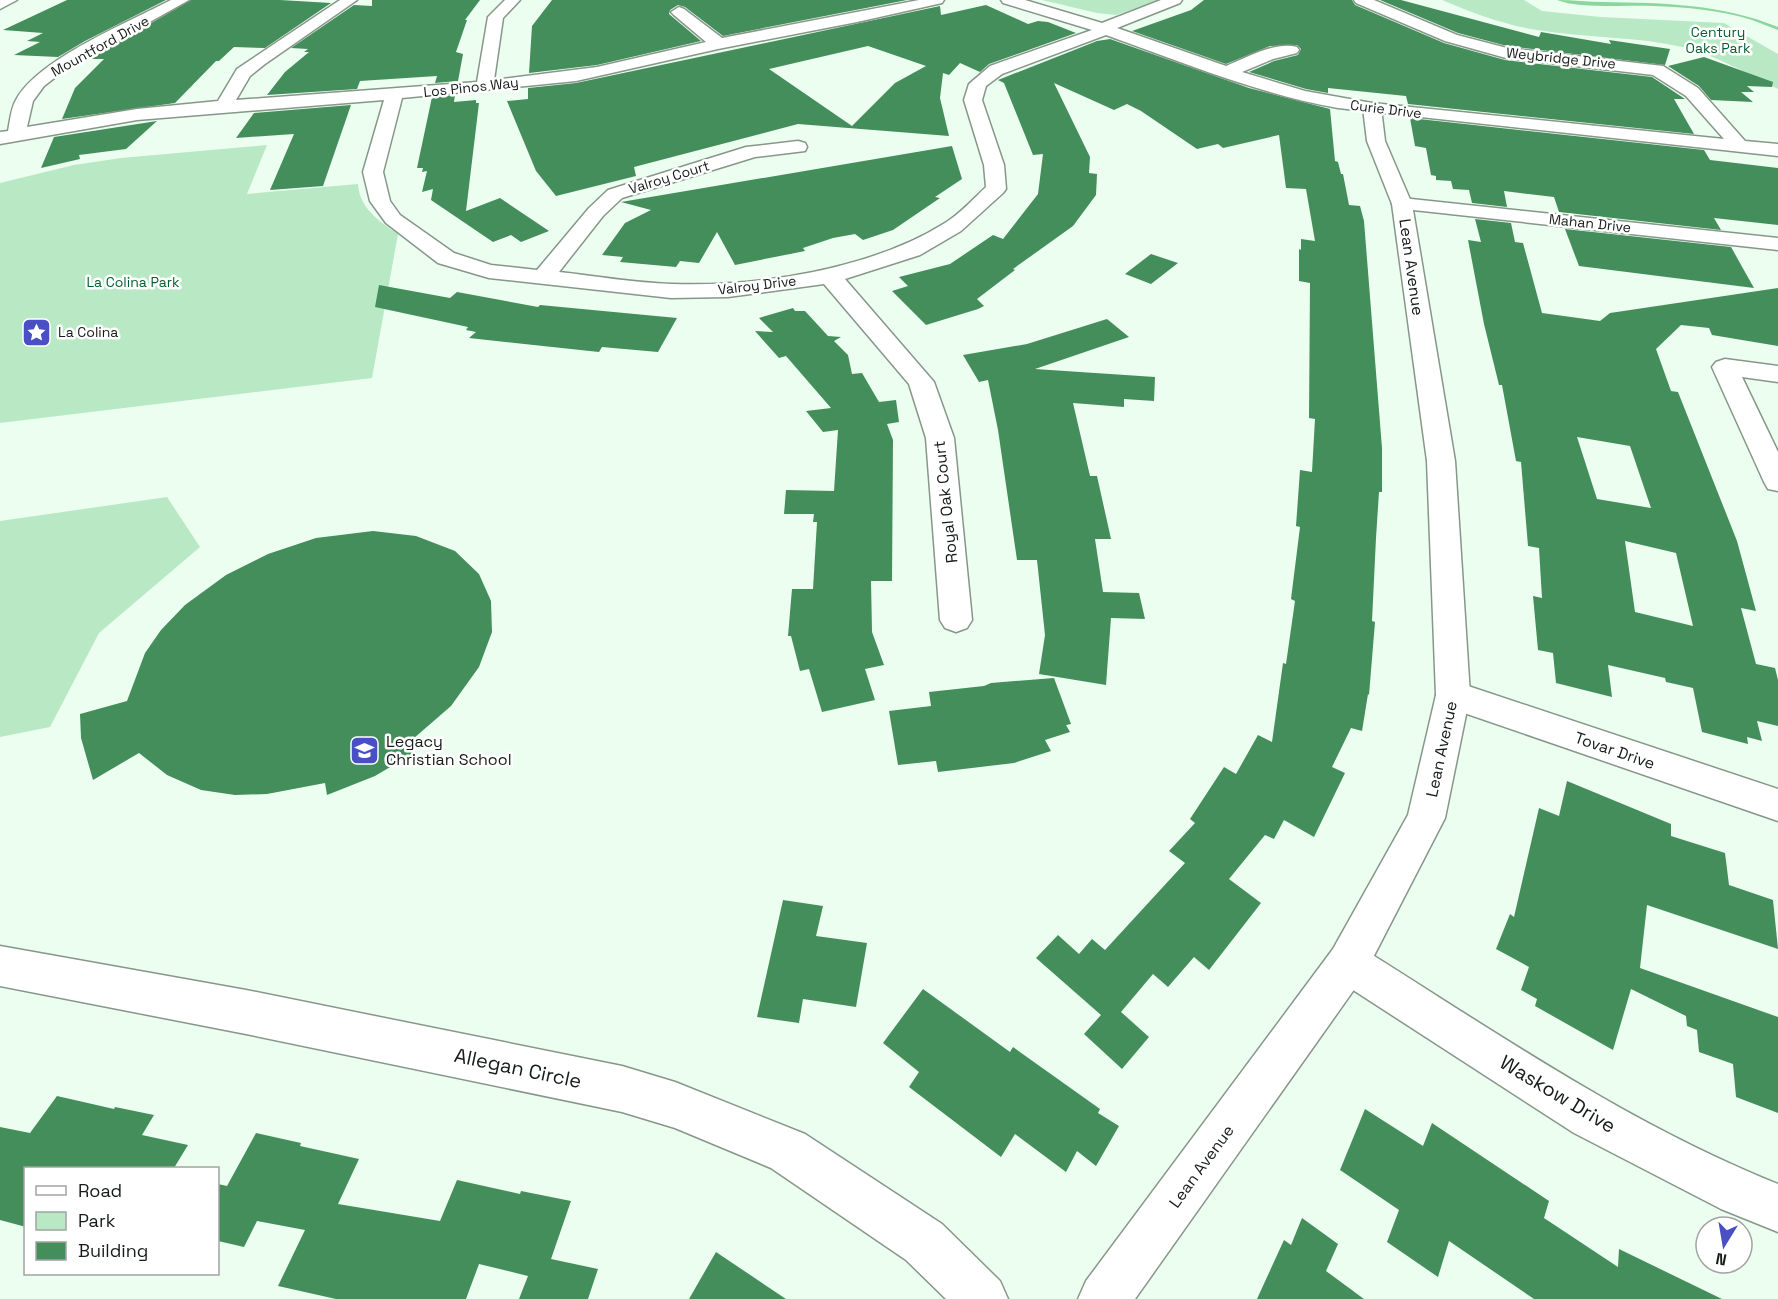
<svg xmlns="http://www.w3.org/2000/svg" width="1778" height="1299" font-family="'Space Grotesk',sans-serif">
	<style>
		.green { fill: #b8e9c4 }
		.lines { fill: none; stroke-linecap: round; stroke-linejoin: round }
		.stream { fill: #8bd69f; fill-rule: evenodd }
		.building { fill: #448e5b; fill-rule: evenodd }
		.street-casing { stroke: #86978a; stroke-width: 3 }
		.secondary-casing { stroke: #86978a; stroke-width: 3 }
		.street { fill: #fff; fill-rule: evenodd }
		.secondary { fill: #fff; fill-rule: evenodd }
		.labels { text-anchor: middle; stroke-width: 5; stroke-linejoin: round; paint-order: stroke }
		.far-park-label { font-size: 14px; fill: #045f2e; stroke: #fff }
		.far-street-label { font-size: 14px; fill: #151b16; stroke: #fff }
		.far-poi-label { font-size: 14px; fill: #151b16; stroke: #fff; text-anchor: start }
		.street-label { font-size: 16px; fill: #151b16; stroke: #fff }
		.poi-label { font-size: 16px; fill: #151b16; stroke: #fff; text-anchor: start }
		.near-street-label { font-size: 20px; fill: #151b16; stroke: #fff }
	</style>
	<rect width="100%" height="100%" fill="#ecfef0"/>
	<g class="green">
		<polygon points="1042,0 1160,0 1116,15 1097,13"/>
		<path d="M1442,0h82l18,11 59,6 123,6 54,31v35c-32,-16 -60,-33 -96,-42 -48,-11 -97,-9 -145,-17 -33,-5 -64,-17 -95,-30z"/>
		<path d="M267,145l-20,49 111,-10c1,24 22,38 40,50l-26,144 -372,45v-240l74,-18 47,-7z"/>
		<polygon points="167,497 200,547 99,633 50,727 0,737 0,521"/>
	</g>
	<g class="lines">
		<path class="stream" d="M1557,0c16,0 31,2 47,2 60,1 117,2 174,25v3c-9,-3 -17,-7 -26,-10 -32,-10 -66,-13 -99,-14 -27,-1 -73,3 -96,-6z"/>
	</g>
	<g class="building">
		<polygon points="67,0 166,0 85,41 58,57 14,55 40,42 27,41 43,33 3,30"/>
		<polygon points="191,0 280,0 331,3 265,48 234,47 219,61 216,61 175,103 62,119 75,88 104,59 89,59"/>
		<polygon points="372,0 480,0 465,20 467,20 456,52 463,54 458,81 435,83 437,76 360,81 357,89 267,95 285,72 309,52 304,52 308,49 291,48 354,5 372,6"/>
		<polygon points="552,0 907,0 723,36 685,7 678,5 670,10 669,14 701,41 597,65 529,73 532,26"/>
		<polygon points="1204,0 1352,0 1355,5 1444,43 1505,60 1652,77 1685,99 1674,99 1694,134 1408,104 1406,96 1328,88 1328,93 1306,89 1249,72 1274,61 1298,55 1301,49 1297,45 1270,46 1226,64 1132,31 1191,10"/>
		<polygon points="1380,0 1401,0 1539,37 1541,32 1611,44 1609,40 1670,49 1665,65 1507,46 1458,33"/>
		<path d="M986,5l42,19 10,-3 10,1 28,11 -87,31 -9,8 -20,-9 -11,12 -6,-2 -3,25 9,38 -151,-12 -164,43 2,9 -80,20 -20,-25 -29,-70 21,-2v-11l48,-5 364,-77 1,9zM868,46l58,20 -31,17 -43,43 -83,-57z"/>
		<polygon points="1110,39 1249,88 1330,109 1335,161 1338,162 1341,174 1343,174 1349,205 1360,206 1364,221 1382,448 1382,492 1379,492 1376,538 1372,621 1375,622 1369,695 1368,694 1362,731 1351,728 1332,767 1345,773 1314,837 1284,820 1274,839 1265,835 1229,879 1261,903 1209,970 1194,957 1168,987 1153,974 1121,1012 1149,1037 1122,1069 1084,1034 1101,1015 1036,958 1058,935 1079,954 1092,939 1105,950 1185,863 1169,851 1195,823 1190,819 1224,767 1236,774 1258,735 1272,742 1283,663 1286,664 1295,601 1291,599 1300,527 1296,526 1300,470 1312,472 1315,419 1309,418 1310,283 1299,281 1299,249 1301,250 1301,239 1315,241 1306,189 1286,188 1279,135 1223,148 1218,144 1197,149 1141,111 1127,104 1114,110 1054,83 1090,157 1089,173 1097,174 1096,195 1073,226 1013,269 1015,270 977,299 984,306 978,309 926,325 892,291 908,286 899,277 950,264 993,235 1003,239 1038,194 1043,154 1033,155 1004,83 998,80 1097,41"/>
		<polygon points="1704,57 1773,82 1772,87 1747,86 1754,92 1741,92 1753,102 1711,100 1699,86 1668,66"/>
		<polygon points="455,95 454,102 476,100 476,103 479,103 466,211 500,198 549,231 521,242 511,235 493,242 431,200 433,189 422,192 427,171 422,172 423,168 417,168 432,97"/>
		<polygon points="351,105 323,186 270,190 294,134 236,138 254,113"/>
		<polygon points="1410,118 1704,150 1710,160 1778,168 1778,225 1714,218 1721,230 1559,212 1554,197 1504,191 1507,207 1472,203 1469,190 1453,189 1451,181 1436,180 1436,176 1431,175 1426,148 1415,146"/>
		<polygon points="157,121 126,149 79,155 80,159 41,168 54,137"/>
		<polygon points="952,146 962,179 935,197 940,198 893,230 863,240 855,234 833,238 803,248 805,251 735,265 717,232 699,263 680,261 676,267 620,262 623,257 602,255 625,223 651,210 621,202"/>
		<path d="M1475,219l36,4 4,19 8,1 19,70 58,8 10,-8 168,-25v58l-66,-11 -3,-7 -28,-3 -25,24 15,42 7,1 59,149 19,70 -15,-3 15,56 19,4 3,12v46l-21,-5 5,20 -15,-4 1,7 -46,-12 -9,-44 -27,-6 -1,-4 -57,-13 4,32 -56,-14 -3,-30 -15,-3 -5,-54 9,2 -3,-50 -11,-2 -7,-84 -5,-1 -14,-76h-3l-15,-61 -16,-84 13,2zM1577,437l53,9 21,62 -54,-9zM1625,541l51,12 17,73 -58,-14z"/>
		<polygon points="1565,229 1731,247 1754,288 1579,266"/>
		<polygon points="1151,254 1178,263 1151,284 1125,274"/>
		<polygon points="379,285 450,298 457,292 538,307 540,305 677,318 658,352 602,347 599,352 469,338 476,332 466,330 468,327 375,307"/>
		<polygon points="793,308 795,311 805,311 828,336 841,337 834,341 848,355 852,374 862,373 879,402 896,400 899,422 887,424 893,440 892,581 871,581 872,632 884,665 865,669 875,700 822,712 809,669 800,671 791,636 788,636 792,589 813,589 817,522 813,522 814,514 784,514 786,490 834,491 838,430 823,432 806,411 831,408 786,356 779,358 755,331 773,332 759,318"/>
		<polygon points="1107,319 1129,337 1035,369 1155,377 1154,401 1124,399 1124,407 1073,403 1090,476 1097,476 1111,539 1095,539 1103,592 1139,593 1145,619 1111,618 1106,685 1039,674 1045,635 1037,560 1017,560 998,430 988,380 979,382 963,355 1027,344"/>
		<polygon points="373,531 416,536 455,551 479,574 491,601 492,632 479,667 451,706 406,745 414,753 375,776 327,795 325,783 267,794 235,795 201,790 167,775 139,753 93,780 81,738 80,714 127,701 145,653 161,630 185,605 226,575 268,554 316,538"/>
		<polygon points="1054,678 1071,724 1066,725 1070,732 1045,740 1051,751 1014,763 938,772 936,761 898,765 889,711 931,706 929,692 984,686 991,683"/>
		<polygon points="1567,781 1671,824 1671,836 1725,853 1729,885 1773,900 1778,949 1647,905 1640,968 1778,1017 1778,1113 1736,1097 1733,1064 1699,1052 1697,1030 1687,1026 1686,1016 1631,989 1613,1050 1535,1006 1537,999 1521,990 1529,967 1496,949 1510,914 1514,917 1539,808 1559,816"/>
		<polygon points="783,900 823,906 816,936 867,943 856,1007 803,999 799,1023 757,1017"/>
		<polygon points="923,989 1010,1052 1013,1047 1100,1109 1098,1113 1119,1126 1096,1166 1077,1151 1066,1172 1015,1134 1001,1157 909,1087 919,1072 883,1043"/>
		<polygon points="57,1096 114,1109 115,1107 154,1115 142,1135 188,1145 174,1168 26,1168 26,1227 0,1220 0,1127 30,1133"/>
		<polygon points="1365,1109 1423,1146 1432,1123 1549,1201 1544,1218 1618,1267 1619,1249 1722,1299 1534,1299 1449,1241 1438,1277 1387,1242 1399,1210 1340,1170"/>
		<polygon points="256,1133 301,1143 300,1146 359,1159 338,1204 440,1221 457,1180 520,1194 521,1191 571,1201 551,1259 598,1269 588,1299 519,1299 528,1276 479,1264 466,1299 336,1299 278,1286 305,1230 257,1221 244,1247 218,1241 218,1184 227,1186"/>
		<polygon points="1302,1218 1338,1244 1326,1271 1364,1299 1257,1299 1284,1240 1291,1245"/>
		<polygon points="716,1252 786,1299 689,1299"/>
	</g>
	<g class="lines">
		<defs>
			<g id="street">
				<polygon points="0,0 17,0 0,9"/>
				<path d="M171,0h18l-123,69 -22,17 -11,15 -6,26 110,-18 81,-8 19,-32 103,-69h17l-92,64 -15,12 -14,24 241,-18 11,-65 17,-17h15l-17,18 -9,62 103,-13 109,-25 -32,-27 -3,-3 8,-5 5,2 38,29 197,-38h25l-2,3 -85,19 -139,27 -142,32 -174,17 -19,74 7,29 10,14 54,38 37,12 46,5 52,-62 19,-18 138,-43 52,-6 7,2 2,4 -2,4 -50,6 -133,41 -19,18 -44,56c37,4 76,11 113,12 86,3 200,-15 273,-61 15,-9 28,-24 41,-36l-2,-22 -20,-65 5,-16 21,-18 102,-36 -89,-27 -2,-3h24l77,23 59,-23h21l-2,3 -63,25 109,38c20,-8 49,-25 71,-19l2,3 -2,3 -24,6 -31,13 63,19 67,12 352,36 -38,-43 -33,-21 -147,-17 -61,-17 -89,-38 -2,-3h20l83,35 50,13 156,18 35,22 47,53 33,3v12l-440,-48c-80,-14 -156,-46 -232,-73l-104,39 -16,12 -4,14 22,65 2,24 -3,4 -42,38 -41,24 -75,24 89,103 20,56 18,182 -5,8 -11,4 -11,-4 -5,-8 -14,-182 -17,-54 -85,-100 -96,13 -57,1 -182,-20 -51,-15 -52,-40 -16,-22 -7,-29 21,-72 -247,20 -137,24v-12l8,-1c2,-10 3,-23 8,-31 22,-41 113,-78 155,-100z"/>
				<polygon points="1402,198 1778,238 1778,250 1395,208 1392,204 1395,200"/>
				<polygon points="1725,359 1778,366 1778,382 1742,377 1778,452 1778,491 1768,489 1764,482 1712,367 1716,362"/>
				<polygon points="1453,681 1778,789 1778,821 1441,705 1436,695 1441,685"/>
				<path d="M1348,943l15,6c134,84 267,176 415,235v48l-57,-23 -147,-76 -241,-156 -6,-14 6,-14z"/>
				<polygon points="0,946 246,990 622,1066 675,1082 805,1134 942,1224 1000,1281 1008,1299 946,1299 906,1260 771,1168 675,1128 622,1112 246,1034 0,986"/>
			</g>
			<polygon id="secondary" points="1372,103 1378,104 1381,108 1385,141 1412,204 1455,461 1470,695 1445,818 1363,977 1135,1299 1078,1299 1086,1281 1333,949 1408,815 1436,695 1427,461 1392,204 1367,141 1363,108 1366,104"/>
		</defs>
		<use href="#street" class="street-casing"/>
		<use href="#secondary" class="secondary-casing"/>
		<use href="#street" class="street"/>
		<use href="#secondary" class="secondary"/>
	</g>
	<defs>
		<symbol id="sight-square" viewBox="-11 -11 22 22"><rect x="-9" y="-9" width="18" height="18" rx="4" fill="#4950c5" stroke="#fff"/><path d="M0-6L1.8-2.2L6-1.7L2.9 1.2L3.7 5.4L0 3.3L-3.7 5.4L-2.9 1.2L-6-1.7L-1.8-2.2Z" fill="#fff"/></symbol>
		<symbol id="school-square" viewBox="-11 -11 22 22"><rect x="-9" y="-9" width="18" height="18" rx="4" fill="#4950c5" stroke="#fff"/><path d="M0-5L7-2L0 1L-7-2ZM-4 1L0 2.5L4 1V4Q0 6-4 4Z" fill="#fff"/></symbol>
	</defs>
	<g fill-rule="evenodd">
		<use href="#sight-square" x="20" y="316" width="33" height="33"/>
		<use href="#school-square" x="348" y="734" width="33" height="33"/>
	</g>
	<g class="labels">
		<g class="far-park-label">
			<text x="1718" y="37">Century<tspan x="1718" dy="16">Oaks Park</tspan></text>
			<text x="133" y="287">La Colina Park</text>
		</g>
		<g class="far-street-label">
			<text transform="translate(100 46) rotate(-29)" y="5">Mountford Drive</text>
			<text transform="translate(1561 58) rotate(6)" y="5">Weybridge Drive</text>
			<text transform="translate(471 87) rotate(-6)" y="5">Los Pinos Way</text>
			<text transform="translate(1386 109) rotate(7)" y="5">Curie Drive</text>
			<text transform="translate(669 177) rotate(-17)" y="5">Valroy Court</text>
			<text transform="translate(1590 223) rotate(6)" y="5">Mahan Drive</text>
			<text transform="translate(757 285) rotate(-7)" y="5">Valroy Drive</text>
		</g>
		<g class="far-poi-label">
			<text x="58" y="337">La Colina</text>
		</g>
		<g class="street-label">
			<text transform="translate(1412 267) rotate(82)" y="6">Lean Avenue</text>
			<text transform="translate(945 502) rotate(-96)" y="6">Royal Oak Court</text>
			<text transform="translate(1441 749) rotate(-78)" y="6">Lean Avenue</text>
			<text transform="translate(1615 750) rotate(19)" y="6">Tovar Drive</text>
			<text transform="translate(1201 1166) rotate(-54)" y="6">Lean Avenue</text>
		</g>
		<g class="poi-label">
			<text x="386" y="747">Legacy<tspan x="386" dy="18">Christian School</tspan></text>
		</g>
		<g class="near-street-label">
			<text transform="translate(518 1068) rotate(12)" y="7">Allegan Circle</text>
			<text transform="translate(1558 1094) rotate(31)" y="7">Waskow Drive</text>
		</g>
	</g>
	<rect x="24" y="1167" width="195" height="108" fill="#ffffff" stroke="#a1a4a2" stroke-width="1.5"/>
	<rect x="36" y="1186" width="30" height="9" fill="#ffffff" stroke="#a1a4a2" stroke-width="1.5"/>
	<text x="78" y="1197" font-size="18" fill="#151b16">Road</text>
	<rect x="36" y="1212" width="30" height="18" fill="#b8e9c4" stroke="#a1a4a2" stroke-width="1.5"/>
	<text x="78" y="1227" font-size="18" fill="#151b16">Park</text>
	<rect x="36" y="1242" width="30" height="18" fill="#448e5b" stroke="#a1a4a2" stroke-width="1.5"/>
	<text x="78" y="1257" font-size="18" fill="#151b16">Building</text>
	<g transform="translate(1724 1245) rotate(191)"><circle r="28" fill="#ffffff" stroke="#a1a4a2" stroke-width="1.5"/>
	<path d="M0-4.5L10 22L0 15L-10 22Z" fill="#4950c5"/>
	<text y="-9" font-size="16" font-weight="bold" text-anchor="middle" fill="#151b16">N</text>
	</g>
</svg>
